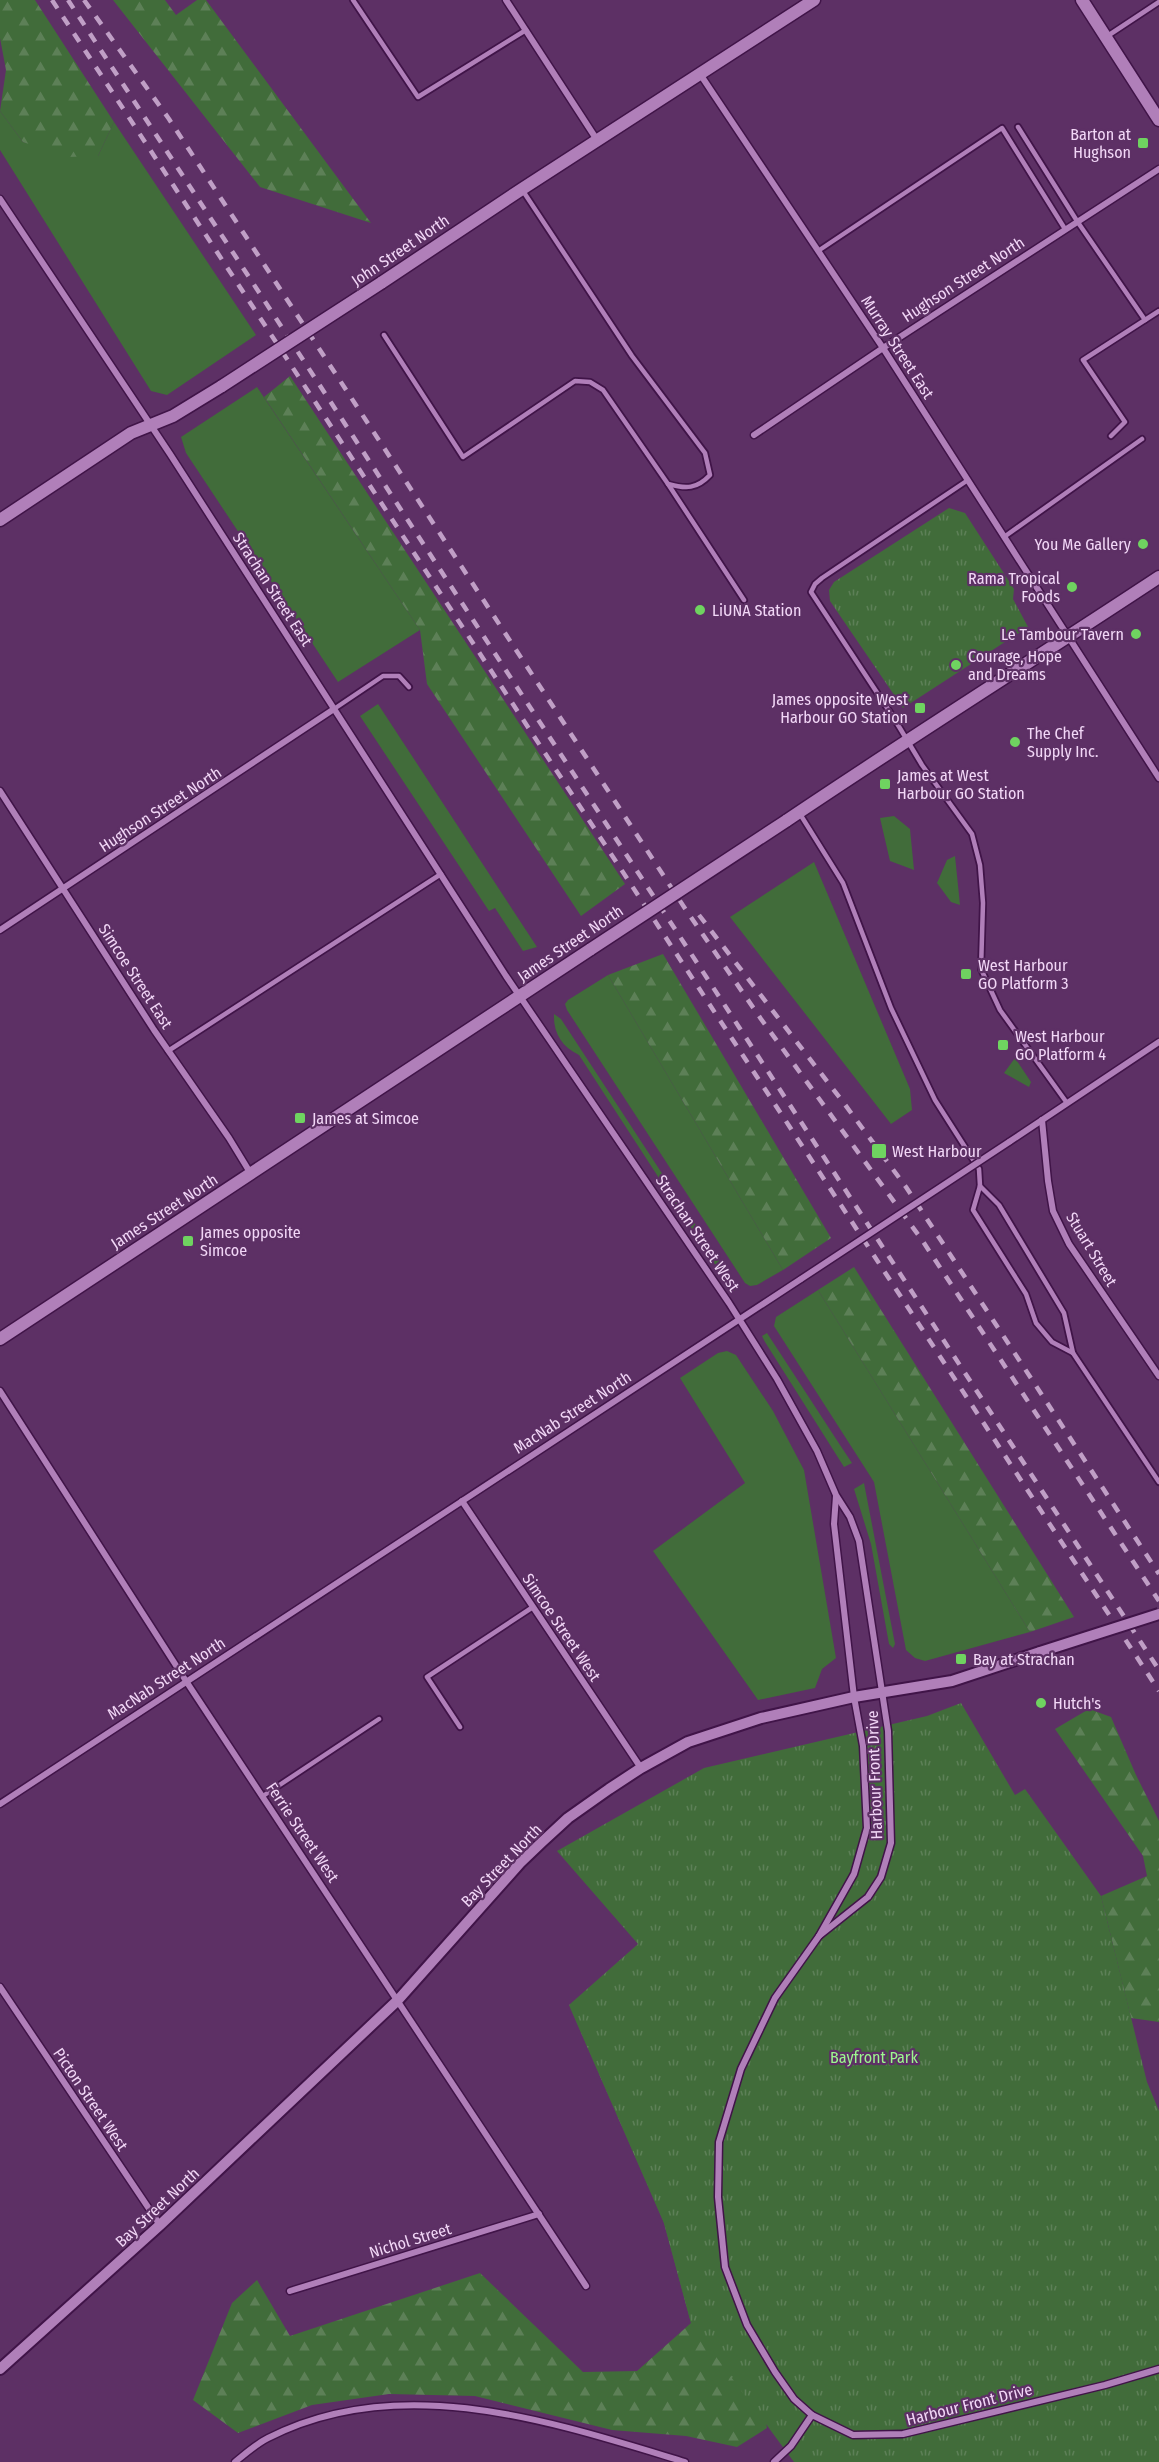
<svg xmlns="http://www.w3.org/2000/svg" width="1159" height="2462" font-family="'Fira Sans Condensed',sans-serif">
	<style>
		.green { fill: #416c3a }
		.forest { fill: url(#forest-firs) }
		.park { fill: url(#park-tufts) }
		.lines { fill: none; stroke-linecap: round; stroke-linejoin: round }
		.service-casing { stroke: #401448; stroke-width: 8 }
		.minor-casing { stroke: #401448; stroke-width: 9 }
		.tertiary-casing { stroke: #401448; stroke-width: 14 }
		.secondary-casing { stroke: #401448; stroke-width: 15 }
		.service { stroke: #b07fb9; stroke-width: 4.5 }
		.minor { stroke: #b07fb9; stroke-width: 6 }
		.tertiary { stroke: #b07fb9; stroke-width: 10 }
		.secondary { stroke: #b07fb9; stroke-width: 12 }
		.rail { stroke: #c09fc6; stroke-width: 4.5; stroke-dasharray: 10 10; stroke-linecap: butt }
		.minor-bridge-casing { stroke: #401448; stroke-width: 9; stroke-linecap: butt }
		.tertiary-bridge-casing { stroke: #401448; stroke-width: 14; stroke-linecap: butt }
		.secondary-bridge-casing { stroke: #401448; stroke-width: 15; stroke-linecap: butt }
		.minor-bridge { stroke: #b07fb9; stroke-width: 6 }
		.tertiary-bridge { stroke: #b07fb9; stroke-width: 10 }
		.secondary-bridge { stroke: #b07fb9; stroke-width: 12 }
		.poi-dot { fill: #6fd360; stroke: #5d3065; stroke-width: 2 }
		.labels { text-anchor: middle; stroke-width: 4.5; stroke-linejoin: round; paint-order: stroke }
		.poi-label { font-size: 16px; fill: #f2d7f7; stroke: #5d3065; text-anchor: start }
		.street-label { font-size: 16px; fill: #f2d7f7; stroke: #5d3065 }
		.park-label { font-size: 16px; fill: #9cf88e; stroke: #5d3065 }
	</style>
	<defs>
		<pattern id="forest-firs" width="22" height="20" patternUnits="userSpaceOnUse" patternTransform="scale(1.5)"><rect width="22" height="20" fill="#416c3a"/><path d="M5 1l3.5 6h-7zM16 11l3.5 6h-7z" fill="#5d8057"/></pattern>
		<pattern id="park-tufts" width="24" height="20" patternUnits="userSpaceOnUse" patternTransform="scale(1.5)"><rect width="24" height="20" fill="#416c3a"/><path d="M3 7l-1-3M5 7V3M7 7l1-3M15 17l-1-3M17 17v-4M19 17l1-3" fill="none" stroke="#5d8057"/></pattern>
	</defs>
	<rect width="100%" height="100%" fill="#5d3065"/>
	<g class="green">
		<polygon points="0,111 23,142 98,156 114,122 256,335 167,395 151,391 0,150"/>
		<polygon points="257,387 420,630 338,682 186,453 181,437"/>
		<polygon points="378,704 537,947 523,951 495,908 489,911 360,716"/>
		<polygon points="894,816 910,829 914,870 890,861 880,818"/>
		<polygon points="955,856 960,905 951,902 937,883 947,860"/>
		<polygon points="814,862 910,1089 912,1110 891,1124 730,917"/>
		<polygon points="608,975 783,1270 757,1285 750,1286 745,1283 567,1010 565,1004 568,1000"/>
		<path d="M554,1014l7,5 176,269 -4,4 -154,-237c-17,-8 -26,-22 -25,-41z"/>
		<polygon points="1015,1058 1031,1082 1029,1087 1004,1073"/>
		<polygon points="818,1290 1030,1632 925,1661 915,1658 906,1650 874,1482 774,1326 776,1317"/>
		<polygon points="767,1333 840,1445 852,1463 844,1467 765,1342 762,1336"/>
		<polygon points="727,1351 736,1355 773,1411 804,1470 836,1658 822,1669 815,1688 758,1700 653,1551 745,1483 680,1378 718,1353"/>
		<polygon points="864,1483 895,1644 893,1648 889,1644 871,1544 854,1489"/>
	</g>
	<g class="forest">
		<polygon points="0,0 35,0 114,122 98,156 67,157 23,142 0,111 6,70 0,38"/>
		<polygon points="113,0 165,0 176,15 197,0 206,0 371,223 260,187"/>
		<polygon points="290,376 625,884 581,916 427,684 420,630 264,397"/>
		<polygon points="663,954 831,1238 783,1270 608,975"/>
		<polygon points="854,1267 1074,1617 1030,1632 818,1290"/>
		<polygon points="1089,1709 1111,1717 1136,1775 1159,1821 1159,2022 1131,2018 1101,1896 1147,1876 1143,1856 1055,1729"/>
		<polygon points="569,2005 756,2376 767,2428 737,2447 686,2436 612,2430 475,2396 389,2394 312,2405 238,2433 193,2400 232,2303 257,2280 290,2336 480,2273 583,2372 637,2371 691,2323 664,2223"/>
	</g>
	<g class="park">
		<polygon points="949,508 965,513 1014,589 1013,599 1028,627 903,708 830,601 829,590 834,582"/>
		<polygon points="961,1703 1015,1795 1025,1789 1101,1896 1147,2082 1159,2111 1159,2462 794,2462 691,2323 664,2223 569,2005 638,1944 557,1851 704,1768 927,1716"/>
	</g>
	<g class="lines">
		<defs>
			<g id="service">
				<polyline points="353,0 418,97 526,30"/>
				<polyline points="1106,37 1159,2"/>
				<polyline points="1018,127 1077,221 1145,320 1083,360 1125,422 1111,436"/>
				<polyline points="818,251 1002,128 1065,229"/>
				<polyline points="1145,320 1159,311"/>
				<path d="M384,335l79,122 112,-76 15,1 13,8 65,94c18,5 29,5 42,-9l-5,-22 -73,-97 -109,-165"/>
				<polyline points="968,480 822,578 815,584 811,592 895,720 922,765 972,834 980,865 983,903 981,969 1000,1010 1067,1103"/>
				<polyline points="668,484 744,600"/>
				<polyline points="1004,537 1142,439"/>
				<polyline points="334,709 383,676 399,676 409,687"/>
				<polyline points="800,814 843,883 891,1008 935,1100 979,1169 980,1186 973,1210 1026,1294 1036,1323 1052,1342 1073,1353"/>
				<polyline points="168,1051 441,874"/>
				<polyline points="980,1186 999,1205 1064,1313 1073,1353 1159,1482"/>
				<polyline points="460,1727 427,1677 533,1607"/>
				<polyline points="263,1796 379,1719"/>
			</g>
			<g id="minor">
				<polyline points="506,0 597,140"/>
				<polyline points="700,74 883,348 1159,778"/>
				<polyline points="0,199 170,454 506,976 729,1303 777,1379 817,1451 836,1495 850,1517 859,1541 888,1731 891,1843 881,1877 868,1897 819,1936"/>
				<polyline points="754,435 883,348 1159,169"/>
				<polyline points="0,791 154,1030 229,1138 251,1174"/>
				<polyline points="0,930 334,709"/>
				<polyline points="1042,1120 1048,1181 1053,1211 1069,1244 1159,1376"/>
				<polyline points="1009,1142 1159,1042"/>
				<polyline points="0,1391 186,1681 586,2286"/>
				<polyline points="836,1496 834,1524 854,1697 863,1746 867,1828 854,1874 819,1936 775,1998 741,2069 719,2142 718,2197 725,2267 747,2325 775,2372 794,2399 812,2415 853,2435 903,2434 1105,2385 1159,2369"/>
				<polyline points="462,1501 641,1768"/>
				<polyline points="0,1804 801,1279"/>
				<polyline points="0,1987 160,2225"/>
				<polyline points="290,2291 539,2214"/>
				<path d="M235,2462c10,-8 21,-18 33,-24 132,-68 285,-16 417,24"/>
				<polyline points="774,2462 791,2446 812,2415"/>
			</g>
			<polyline id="tertiary" points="0,2369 160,2225 398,2000 520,1863 542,1842 568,1818 609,1789 641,1768 688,1742 761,1718 854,1697 952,1681 1040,1652"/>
			<g id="secondary">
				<polyline points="1082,0 1159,120"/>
				<polyline points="381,283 522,189 814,0"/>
				<polyline points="0,520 131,433 173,416 222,386"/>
				<path d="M786,821c123,-83 249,-162 373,-244"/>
				<polyline points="0,1339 591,949"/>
			</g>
		</defs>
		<use href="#service" class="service-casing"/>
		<use href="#minor" class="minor-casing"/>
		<use href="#tertiary" class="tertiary-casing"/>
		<use href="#secondary" class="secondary-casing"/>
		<use href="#service" class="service"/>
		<use href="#minor" class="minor"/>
		<use href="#tertiary" class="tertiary"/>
		<use href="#secondary" class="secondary"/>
		<g class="rail">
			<polyline points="52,0 1159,1691"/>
			<polyline points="68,0 1159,1670"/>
			<polyline points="84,0 169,119 686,910 761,1019 922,1240 1159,1601"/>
			<polyline points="699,915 843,1102 906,1187 1159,1574"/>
		</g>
		<defs>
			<polyline id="minor-bridge" points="801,1279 1009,1142"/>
			<polyline id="tertiary-bridge" points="1040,1652 1159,1614"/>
			<g id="secondary-bridge">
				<polyline points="222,386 381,283"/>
				<polyline points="591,949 786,821"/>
			</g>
		</defs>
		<use href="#minor-bridge" class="minor-bridge-casing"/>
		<use href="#tertiary-bridge" class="tertiary-bridge-casing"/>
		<use href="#secondary-bridge" class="secondary-bridge-casing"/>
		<use href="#minor-bridge" class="minor-bridge"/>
		<use href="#tertiary-bridge" class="tertiary-bridge"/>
		<use href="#secondary-bridge" class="secondary-bridge"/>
	</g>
	<g class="poi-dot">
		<rect x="1137" y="137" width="12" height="12" rx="3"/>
		<circle cx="1143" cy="544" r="6"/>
		<circle cx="1072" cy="587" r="6"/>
		<circle cx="700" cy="610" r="6"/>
		<circle cx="1136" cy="634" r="6"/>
		<circle cx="956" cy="665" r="6"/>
		<rect x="914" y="702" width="12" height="12" rx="3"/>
		<circle cx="1015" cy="742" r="6"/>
		<rect x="879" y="778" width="12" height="12" rx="3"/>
		<rect x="960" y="968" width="12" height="12" rx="3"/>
		<rect x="997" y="1039" width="12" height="12" rx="3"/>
		<rect x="294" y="1112" width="12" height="12" rx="3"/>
		<rect x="871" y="1143" width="16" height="16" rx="3"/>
		<rect x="182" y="1235" width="12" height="12" rx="3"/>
		<rect x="955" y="1653" width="12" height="12" rx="3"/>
		<circle cx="1041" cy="1703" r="6"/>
	</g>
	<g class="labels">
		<g class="poi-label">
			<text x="1131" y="140" text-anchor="end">Barton at<tspan x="1131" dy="18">Hughson</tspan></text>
			<text x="1131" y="550" text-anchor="end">You Me Gallery</text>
			<text x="1060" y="584" text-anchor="end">Rama Tropical<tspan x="1060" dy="18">Foods</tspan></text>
			<text x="712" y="616">LiUNA Station</text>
			<text x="1124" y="640" text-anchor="end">Le Tambour Tavern</text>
			<text x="968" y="662">Courage, Hope<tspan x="968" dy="18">and Dreams</tspan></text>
			<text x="908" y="705" text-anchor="end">James opposite West<tspan x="908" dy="18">Harbour GO Station</tspan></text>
			<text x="1027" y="739">The Chef<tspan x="1027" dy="18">Supply Inc.</tspan></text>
			<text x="897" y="781">James at West<tspan x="897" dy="18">Harbour GO Station</tspan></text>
			<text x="978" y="971">West Harbour<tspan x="978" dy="18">GO Platform 3</tspan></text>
			<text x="1015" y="1042">West Harbour<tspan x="1015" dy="18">GO Platform 4</tspan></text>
			<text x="312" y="1124">James at Simcoe</text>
			<text x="892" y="1157">West Harbour</text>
			<text x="200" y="1238">James opposite<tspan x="200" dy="18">Simcoe</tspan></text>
			<text x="973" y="1665">Bay at Strachan</text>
			<text x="1053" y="1709">Hutch's</text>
		</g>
		<g class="street-label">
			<text transform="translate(400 250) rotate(-34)" y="6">John Street North</text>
			<text transform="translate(963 279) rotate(-33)" y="6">Hughson Street North</text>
			<text transform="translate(898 347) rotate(57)" y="6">Murray Street East</text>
			<text transform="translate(273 589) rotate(57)" y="6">Strachan Street East</text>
			<text transform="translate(160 809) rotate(-33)" y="6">Hughson Street North</text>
			<text transform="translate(570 943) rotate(-34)" y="6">James Street North</text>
			<text transform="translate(136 976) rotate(57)" y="6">Simcoe Street East</text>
			<text transform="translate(164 1211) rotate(-33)" y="6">James Street North</text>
			<text transform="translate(698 1233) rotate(56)" y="6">Strachan Street West</text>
			<text transform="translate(1092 1249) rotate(59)" y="6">Stuart Street</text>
			<text transform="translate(572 1412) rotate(-33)" y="6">MacNab Street North</text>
			<text transform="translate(562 1627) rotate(56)" y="6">Simcoe Street West</text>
			<text transform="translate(166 1678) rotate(-33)" y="6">MacNab Street North</text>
			<text transform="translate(874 1775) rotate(-92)" y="6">Harbour Front Drive</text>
			<text transform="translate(303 1832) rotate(56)" y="6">Ferrie Street West</text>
			<text transform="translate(501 1865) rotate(-46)" y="6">Bay Street North</text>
			<text transform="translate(91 2099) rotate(56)" y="6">Picton Street West</text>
			<text transform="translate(157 2207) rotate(-43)" y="6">Bay Street North</text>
			<text transform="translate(410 2240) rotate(-17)" y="6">Nichol Street</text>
			<text transform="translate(969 2404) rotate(-14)" y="6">Harbour Front Drive</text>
		</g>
		<g class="park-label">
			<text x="874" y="2063">Bayfront Park</text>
		</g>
	</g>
</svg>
